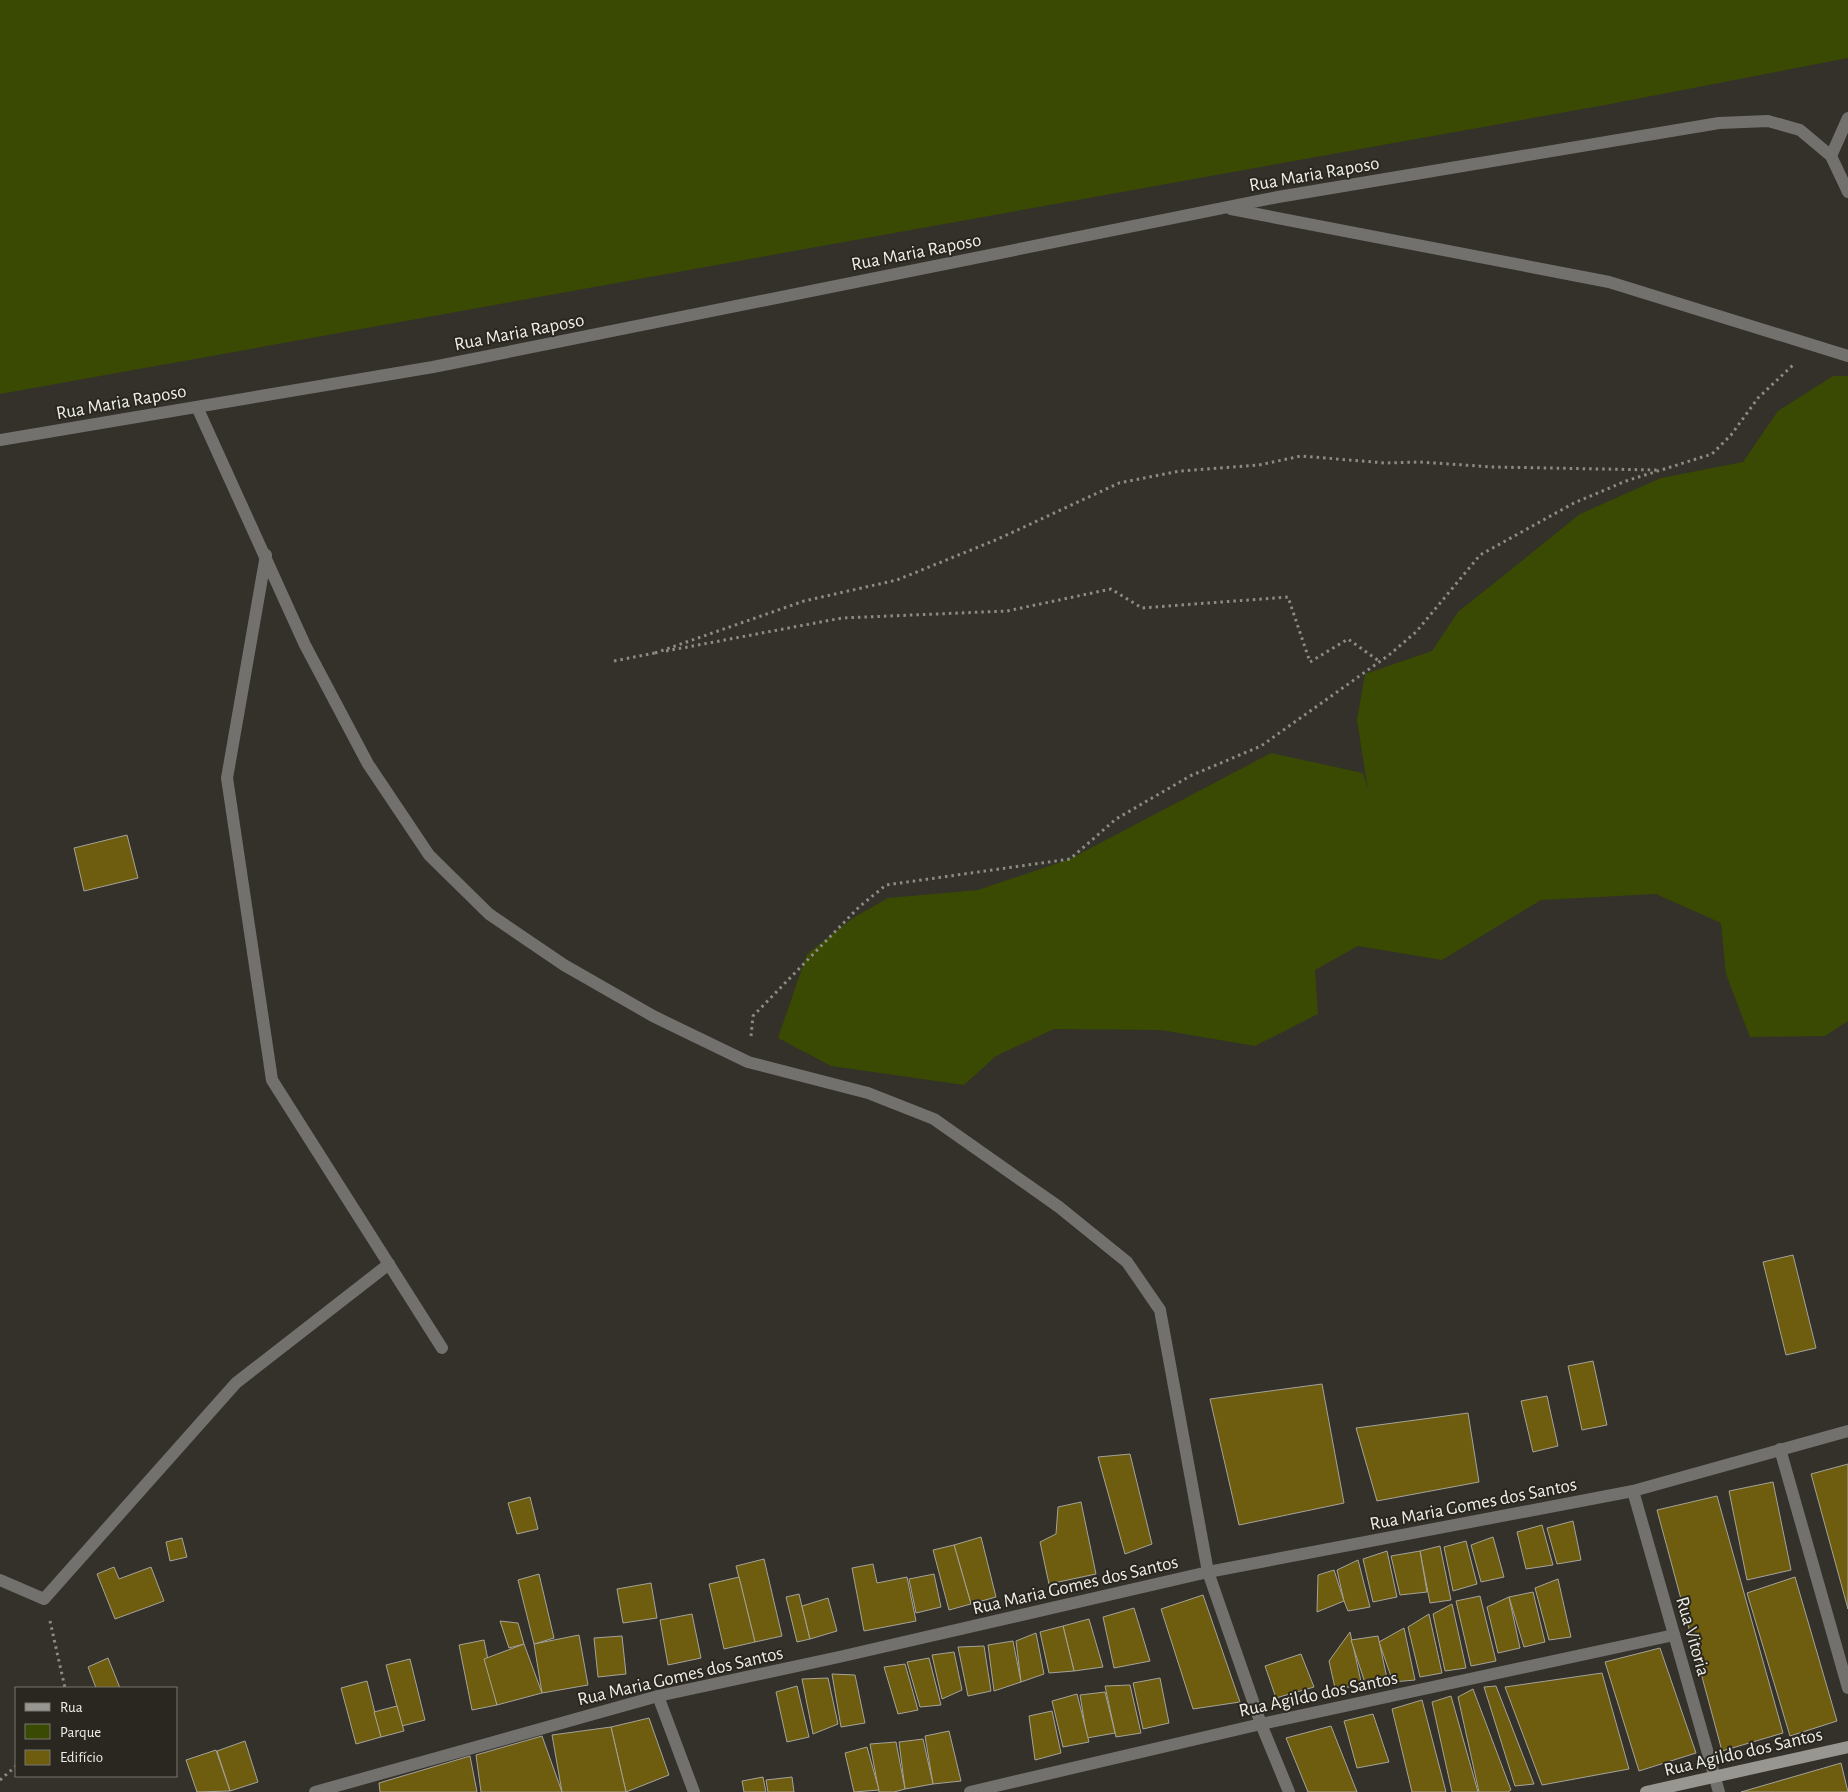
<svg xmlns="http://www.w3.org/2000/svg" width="1848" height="1792" font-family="'Alegreya Sans',sans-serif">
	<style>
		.green { fill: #3a4a03 }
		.building { fill: #6e5d0f; stroke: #a5a39a }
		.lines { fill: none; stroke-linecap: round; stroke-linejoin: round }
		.path { stroke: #8d8b85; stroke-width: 3; stroke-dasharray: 2.5 4; stroke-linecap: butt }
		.street { stroke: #73716e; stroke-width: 12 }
		.secondary { stroke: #989690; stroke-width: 12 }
		.labels { text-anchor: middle; stroke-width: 4; stroke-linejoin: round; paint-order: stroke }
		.street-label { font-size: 19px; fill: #eeede8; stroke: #29271f }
	</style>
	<rect width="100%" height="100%" fill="#333129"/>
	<g class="green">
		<polygon points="0,0 1848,0 1848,58 1605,105 0,394"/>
		<polygon points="1833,376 1848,376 1848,1021 1825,1036 1750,1037 1726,974 1721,923 1656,894 1541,900 1442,960 1358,946 1315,970 1318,1014 1255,1046 1161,1030 1054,1029 996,1056 964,1085 831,1066 778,1038 807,954 853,918 888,898 978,890 1070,859 1271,753 1363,773 1368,790 1357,720 1365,674 1432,651 1458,612 1580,514 1661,478 1743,462 1778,411"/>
	</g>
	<g class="building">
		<polygon points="127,835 138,878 84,891 74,848"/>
		<polygon points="1793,1255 1816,1348 1786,1355 1763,1262"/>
		<polygon points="1593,1361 1607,1425 1582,1430 1568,1366"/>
		<polygon points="1322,1384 1344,1503 1239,1525 1210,1399"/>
		<polygon points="1547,1396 1558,1446 1533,1452 1521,1401"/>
		<polygon points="1468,1413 1479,1482 1377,1501 1356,1428"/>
		<polygon points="1130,1454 1152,1544 1125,1554 1098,1457"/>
		<polygon points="1848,1464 1848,1609 1811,1474"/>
		<polygon points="1773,1482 1791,1570 1747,1580 1729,1491"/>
		<polygon points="1717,1496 1783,1733 1722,1751 1657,1510"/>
		<polygon points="530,1497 538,1529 517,1534 508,1503"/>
		<polygon points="1081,1502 1096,1574 1049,1584 1040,1542 1056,1534 1058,1507"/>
		<polygon points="1573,1521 1581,1560 1557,1564 1547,1528"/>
		<polygon points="1542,1525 1553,1565 1526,1569 1517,1532"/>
		<polygon points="981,1537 996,1597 971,1604 954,1545"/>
		<polygon points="1493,1537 1504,1577 1481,1582 1471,1545"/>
		<polygon points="182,1538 187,1557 170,1561 166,1542"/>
		<polygon points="1466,1541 1477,1584 1453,1591 1444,1547"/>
		<polygon points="954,1545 971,1604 949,1610 933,1550"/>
		<polygon points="1440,1546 1451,1600 1430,1603 1420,1551"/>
		<polygon points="1387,1551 1397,1597 1373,1602 1363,1559"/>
		<polygon points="1420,1551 1427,1592 1400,1595 1391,1556"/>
		<polygon points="764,1559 782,1636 755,1642 736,1566"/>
		<polygon points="1358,1560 1370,1607 1348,1611 1344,1601 1337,1570"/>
		<polygon points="873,1564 877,1583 907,1577 916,1621 864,1631 852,1568"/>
		<polygon points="114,1567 119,1579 151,1567 164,1601 115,1619 97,1574"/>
		<polygon points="1334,1570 1344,1601 1317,1612 1318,1575"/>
		<polygon points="539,1574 554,1638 534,1644 518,1580"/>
		<polygon points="934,1574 941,1607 916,1613 909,1579"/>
		<polygon points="739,1577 755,1642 724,1649 709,1584"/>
		<polygon points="1795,1577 1837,1721 1790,1736 1747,1593"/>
		<polygon points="1558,1579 1571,1637 1549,1640 1535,1588"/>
		<polygon points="651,1583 657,1618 623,1623 617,1589"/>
		<polygon points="1533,1592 1545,1642 1524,1647 1509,1597"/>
		<polygon points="799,1594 810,1639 797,1642 786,1597"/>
		<polygon points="1203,1595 1240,1702 1193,1709 1161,1609"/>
		<polygon points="1480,1596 1496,1661 1471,1666 1456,1601"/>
		<polygon points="1509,1597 1520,1648 1498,1653 1487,1607"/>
		<polygon points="828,1598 837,1631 810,1639 802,1606"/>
		<polygon points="1452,1604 1466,1668 1445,1671 1433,1614"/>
		<polygon points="1134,1608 1150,1661 1114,1668 1103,1617"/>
		<polygon points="692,1614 701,1658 668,1665 660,1620"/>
		<polygon points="1429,1614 1442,1673 1420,1677 1408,1627"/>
		<polygon points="1089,1619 1103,1667 1074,1671 1063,1626"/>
		<polygon points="500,1621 518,1623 524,1644 509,1648"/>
		<polygon points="1063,1626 1074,1671 1049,1673 1040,1632"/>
		<polygon points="1404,1628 1415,1680 1393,1682 1379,1642"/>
		<polygon points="1350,1632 1362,1686 1335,1688 1329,1661"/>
		<polygon points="1036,1633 1044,1674 1021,1682 1016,1641"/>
		<polygon points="579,1635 588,1685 542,1693 534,1644"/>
		<polygon points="622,1636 626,1674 598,1677 594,1638"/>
		<polygon points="1378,1636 1388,1683 1366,1686 1351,1640"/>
		<polygon points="484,1640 497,1705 472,1710 459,1645"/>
		<polygon points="1013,1641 1021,1682 994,1691 988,1645"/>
		<polygon points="524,1644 542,1693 497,1705 484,1659"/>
		<polygon points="984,1646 991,1691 968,1696 958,1647"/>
		<polygon points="1660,1648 1696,1753 1639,1771 1605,1662"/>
		<polygon points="954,1652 962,1690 942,1699 932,1655"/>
		<polygon points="1301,1654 1314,1687 1276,1698 1265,1666"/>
		<polygon points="108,1658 120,1688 96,1688 88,1667"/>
		<polygon points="929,1658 941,1705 920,1707 907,1662"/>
		<polygon points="410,1659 425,1720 402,1726 386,1665"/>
		<polygon points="905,1664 918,1710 898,1714 884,1667"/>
		<polygon points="1602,1673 1629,1769 1542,1785 1505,1687"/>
		<polygon points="832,1674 855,1675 865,1723 841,1727"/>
		<polygon points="828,1678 838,1724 813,1734 802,1679"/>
		<polygon points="1160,1678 1169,1723 1143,1729 1133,1683"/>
		<polygon points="367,1681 381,1737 356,1744 341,1688"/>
		<polygon points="1130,1685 1141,1733 1116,1737 1105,1686"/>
		<polygon points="797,1686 809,1737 787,1742 776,1692"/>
		<polygon points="1496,1686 1534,1784 1515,1786 1484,1687"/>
		<polygon points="1473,1689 1511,1790 1508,1792 1479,1792 1458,1697"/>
		<polygon points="1105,1692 1115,1733 1087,1738 1080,1695"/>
		<polygon points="1077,1694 1089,1742 1063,1747 1052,1701"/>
		<polygon points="1451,1696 1478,1792 1452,1792 1432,1702"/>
		<polygon points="1422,1700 1446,1792 1412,1792 1392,1709"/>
		<polygon points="397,1706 404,1731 381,1737 374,1712"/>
		<polygon points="1052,1711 1061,1753 1035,1760 1029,1716"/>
		<polygon points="1373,1714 1389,1762 1357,1768 1344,1721"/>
		<polygon points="649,1718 669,1775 626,1792 611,1727"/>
		<polygon points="1331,1726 1357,1792 1308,1792 1286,1738"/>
		<polygon points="611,1727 626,1792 562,1792 552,1735"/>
		<polygon points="949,1731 961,1781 933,1784 925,1736"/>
		<polygon points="542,1736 562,1792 481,1792 476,1755"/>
		<polygon points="923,1739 933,1784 905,1789 899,1742"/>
		<polygon points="245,1741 258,1782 230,1791 217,1751"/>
		<polygon points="896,1742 905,1789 894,1792 879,1792 870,1744"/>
		<polygon points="867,1747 879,1790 854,1792 845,1753"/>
		<polygon points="216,1750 230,1791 197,1792 186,1760"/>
		<polygon points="470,1756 477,1792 380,1792 379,1783"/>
		<polygon points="1841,1763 1848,1792 1741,1792"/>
		<polygon points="763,1777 766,1792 744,1792 742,1781"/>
		<polygon points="792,1777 794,1792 768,1792 766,1780"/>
	</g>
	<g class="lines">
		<g class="path">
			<polyline points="666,651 842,618 1007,611 1111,589 1142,608 1288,597 1310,662 1348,639 1379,661"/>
			<polyline points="655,653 804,601 897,580 998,539 1119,483 1180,471 1259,465 1301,456 1385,463 1420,462 1493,467 1657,470"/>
			<polyline points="614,661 655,653"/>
			<polyline points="751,1036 753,1016 859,907 886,885 1070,859 1116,819 1190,776 1261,746 1389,655 1416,632 1480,555 1574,503 1626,481 1712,454 1731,435 1758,398 1793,365"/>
			<polyline points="50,1621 65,1688"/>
			<polyline points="0,1780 16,1766"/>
		</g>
		<g class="street">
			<polyline points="1831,156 1848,118"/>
			<polyline points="1231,209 1609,282 1848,356"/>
			<polyline points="197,407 305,645 368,764 429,855 489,914 564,965 653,1016 748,1062 868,1093 934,1119 1059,1207 1127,1262 1160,1310 1208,1572 1261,1724 1289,1792"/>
			<polyline points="0,440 433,367 1278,197 1719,123 1768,121 1800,130 1831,156 1848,192"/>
			<polyline points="266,555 227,778 272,1080 442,1348"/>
			<polyline points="1780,1449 1848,1688"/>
			<polyline points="1633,1491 1719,1792"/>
			<polyline points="0,1580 44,1599 236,1383 389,1264"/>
			<polyline points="658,1696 694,1792"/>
			<polyline points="315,1792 658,1696 839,1657 1208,1572 1633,1491 1848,1431"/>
			<polyline points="970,1792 1261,1724 1674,1635"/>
		</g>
		<polyline class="secondary" points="1646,1792 1848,1747"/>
	</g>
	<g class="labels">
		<g class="street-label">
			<text transform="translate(1314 173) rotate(-10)" y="7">Rua Maria Raposo</text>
			<text transform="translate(916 251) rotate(-11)" y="7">Rua Maria Raposo</text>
			<text transform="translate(519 331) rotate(-11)" y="7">Rua Maria Raposo</text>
			<text transform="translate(121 401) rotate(-10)" y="7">Rua Maria Raposo</text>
			<text transform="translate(1473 1503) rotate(-11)" y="7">Rua Maria Gomes dos Santos</text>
			<text transform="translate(1075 1584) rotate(-13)" y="7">Rua Maria Gomes dos Santos</text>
			<text transform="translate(1694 1636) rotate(74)" y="7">Rua Vitoria</text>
			<text transform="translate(680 1675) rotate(-13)" y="7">Rua Maria Gomes dos Santos</text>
			<text transform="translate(1318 1693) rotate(-12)" y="7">Rua Agildo dos Santos</text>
			<text transform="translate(1743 1751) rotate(-13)" y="7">Rua Agildo dos Santos</text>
		</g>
	</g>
	<rect x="15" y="1687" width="162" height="90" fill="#29271f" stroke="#78766f"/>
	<rect x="25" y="1703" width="25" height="8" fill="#989690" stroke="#78766f"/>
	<text x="60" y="1712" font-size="15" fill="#eeede8">Rua</text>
	<rect x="25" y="1724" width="25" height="15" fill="#3a4a03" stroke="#78766f"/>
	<text x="60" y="1737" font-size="15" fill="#eeede8">Parque</text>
	<rect x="25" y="1750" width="25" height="15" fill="#6e5d0f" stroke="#78766f"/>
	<text x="60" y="1762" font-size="15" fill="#eeede8">Edifício</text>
</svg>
